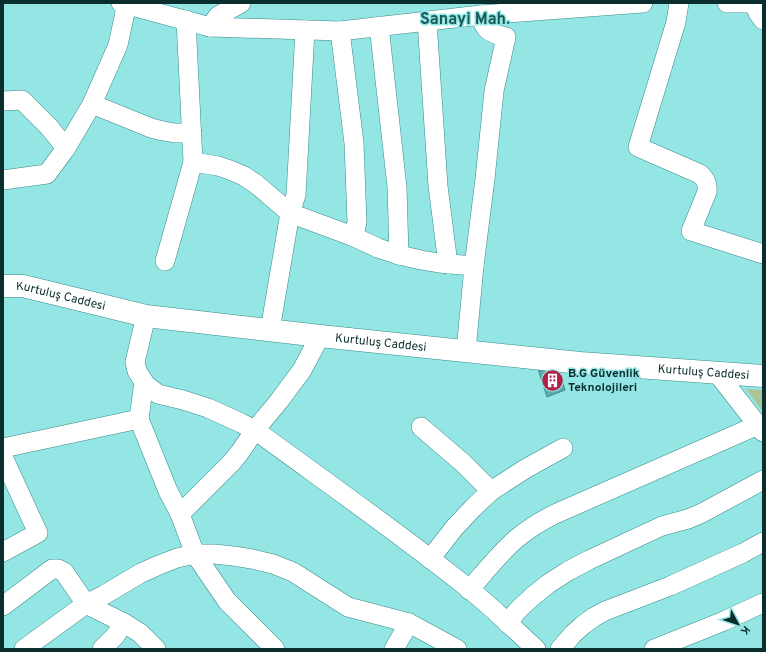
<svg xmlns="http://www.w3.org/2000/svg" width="766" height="652" font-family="Overpass,sans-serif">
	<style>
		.green { fill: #abc59a }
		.building { fill: #5badab; stroke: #3b8f8d }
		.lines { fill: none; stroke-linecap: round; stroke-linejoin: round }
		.minor-casing { stroke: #378b89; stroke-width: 20 }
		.major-casing { stroke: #378b89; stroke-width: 23 }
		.minor { stroke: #fff; stroke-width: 19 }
		.major { stroke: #fff; stroke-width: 22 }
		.labels { text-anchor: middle; stroke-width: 3; stroke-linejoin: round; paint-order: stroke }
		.street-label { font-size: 12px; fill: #0a2e2d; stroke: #94e6e4 }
		.poi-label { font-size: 12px; font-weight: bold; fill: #0a2e2d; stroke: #94e6e4; text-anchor: start }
		.district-label { font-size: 16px; font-weight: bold; fill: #185a59; stroke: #94e6e4 }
	</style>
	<rect width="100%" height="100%" fill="#94e6e4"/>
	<polygon class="green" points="746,389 763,390 763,412"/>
	<polygon class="building" points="538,369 559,371 565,390 547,397"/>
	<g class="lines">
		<defs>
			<g id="minor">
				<polyline points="121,3 210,27 340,31 481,15 643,3"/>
				<path d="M679,3l-3,19 -38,125 62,27c6,6 8,10 7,18l-16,39 72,23"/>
				<polyline points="727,3 750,3"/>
				<polyline points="754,3 758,13 763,20"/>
				<polyline points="427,21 438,186 448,264"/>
				<polyline points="379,26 397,187 399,255"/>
				<polyline points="210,27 218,16 241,3"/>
				<polyline points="340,31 354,143 357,222 355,231 352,236"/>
				<polyline points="3,101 22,100 49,127 66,148"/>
				<polyline points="92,104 151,128 163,131 175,133 192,133"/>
				<polyline points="193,162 218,166 230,170 244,176 256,184 290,213 352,236 378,248 399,255 421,260 439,263 474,266"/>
				<polyline points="3,180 47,174 66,148 92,104 118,45 127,3"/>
				<polyline points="165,261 193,162 186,20"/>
				<path d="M146,316l-11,46 2,9 5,8 4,6 12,9 25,6 25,8 33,15 14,7c71,52 144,103 213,158 24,19 46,41 68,61"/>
				<polyline points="270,330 290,213 296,195 305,30"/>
				<path d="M466,351l8,-85 11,-87 9,-88 12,-54c-15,-4 -22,-5 -25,-22"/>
				<polyline points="717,373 763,432"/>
				<polyline points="146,385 143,389 139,419 168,491 180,514"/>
				<polyline points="421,427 463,463 491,491"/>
				<polyline points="3,448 139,419"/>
				<polyline points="3,457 38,533 3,552"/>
				<polyline points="430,559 455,527 473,508 491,491 525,469 563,448"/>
				<path d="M469,590c15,-17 30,-36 47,-51 12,-10 25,-18 39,-25l203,-89"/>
				<polyline points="3,606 52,569 58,569 64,572 86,604 124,623 140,633 156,649"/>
				<polyline points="507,623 519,609 533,596 548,584 568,571 589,560 662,526 688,519 702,513 763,480"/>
				<polyline points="24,649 86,604 104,595 141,573 159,565 177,558 195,554 214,554 233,556 252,559 273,564 293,572 348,607 409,623 457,649"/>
				<polyline points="102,649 115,636 124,623"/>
				<polyline points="275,649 227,601 195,554 180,514 232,462 240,452 255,430 279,401 302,370 320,336"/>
				<polyline points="394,649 409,623"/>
				<polyline points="560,649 573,634 583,625 594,617 605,611 670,586 743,553 763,542"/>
				<polyline points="654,649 724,621 763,603"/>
			</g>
			<g id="major">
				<path id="s1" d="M3,286h20l123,30 174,20 260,27 183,13"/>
			</g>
		</defs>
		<use href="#minor" class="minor-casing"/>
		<use href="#major" class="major-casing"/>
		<use href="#minor" class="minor"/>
		<use href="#major" class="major"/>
	</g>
	<defs>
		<symbol id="building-disc" viewBox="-11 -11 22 22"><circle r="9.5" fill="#b42146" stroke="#94e6e4"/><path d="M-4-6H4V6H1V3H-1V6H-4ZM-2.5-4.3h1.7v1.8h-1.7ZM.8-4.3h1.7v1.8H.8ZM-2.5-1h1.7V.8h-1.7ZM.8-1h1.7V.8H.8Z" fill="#fff"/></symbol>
	</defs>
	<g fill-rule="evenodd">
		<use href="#building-disc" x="540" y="368" width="25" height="25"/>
	</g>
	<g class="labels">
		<g class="street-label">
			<text dy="4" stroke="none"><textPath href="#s1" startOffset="59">Kurtuluş Caddesi</textPath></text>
			<text dy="4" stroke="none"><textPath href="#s1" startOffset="383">Kurtuluş Caddesi</textPath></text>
			<text dy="4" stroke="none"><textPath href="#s1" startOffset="707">Kurtuluş Caddesi</textPath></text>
		</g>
		<g class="poi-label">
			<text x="568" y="377">B.G Güvenlik<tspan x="568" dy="14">Teknolojileri</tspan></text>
		</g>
		<g class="district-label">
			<text x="465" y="24">Sanayi Mah.</text>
		</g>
	</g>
	<rect width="766" height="652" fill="none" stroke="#0a2e2d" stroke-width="8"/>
	<g transform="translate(738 624) rotate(130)" stroke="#94e6e4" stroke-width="3" paint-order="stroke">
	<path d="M0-3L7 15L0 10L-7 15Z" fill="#0a2e2d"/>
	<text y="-6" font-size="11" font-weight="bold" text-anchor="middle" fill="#0a2e2d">K</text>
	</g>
</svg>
